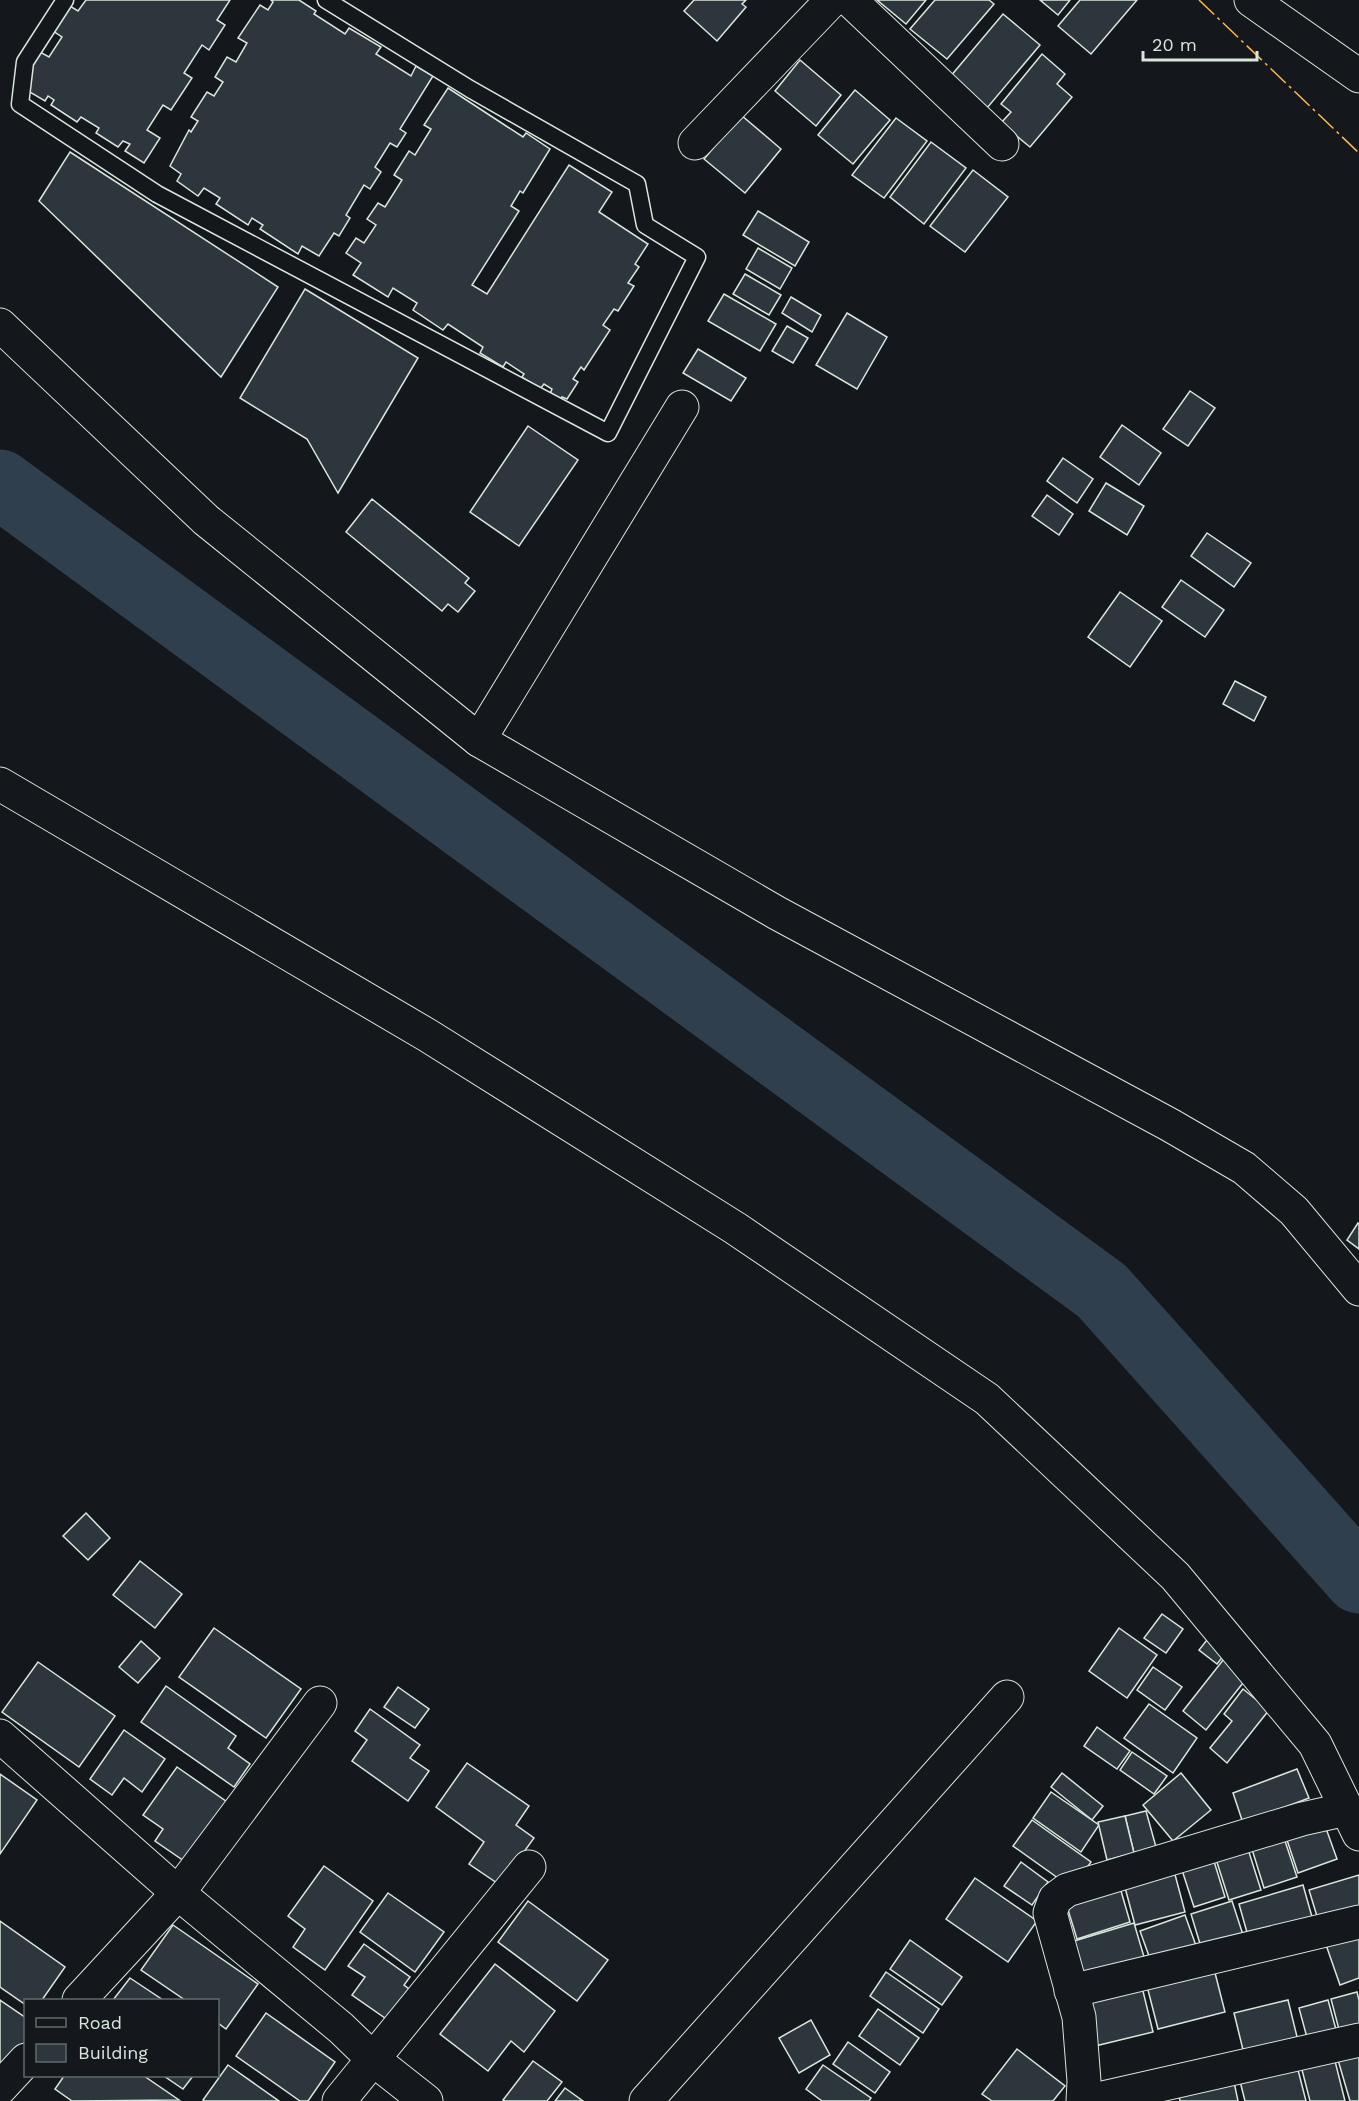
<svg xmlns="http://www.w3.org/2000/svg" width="1359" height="2101" font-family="'Work Sans',sans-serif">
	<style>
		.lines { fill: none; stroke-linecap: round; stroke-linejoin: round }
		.river { stroke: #2f3f4d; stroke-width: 69 }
		.building { fill: #2c363c; stroke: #d8e6dc; stroke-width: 1.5 }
		.service-casing { stroke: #d8e6dc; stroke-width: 19 }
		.minor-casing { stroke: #d8e6dc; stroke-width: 35 }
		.tertiary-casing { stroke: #d8e6dc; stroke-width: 35 }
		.service { stroke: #14181c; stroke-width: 16 }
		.minor { stroke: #14181c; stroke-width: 33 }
		.tertiary { stroke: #14181c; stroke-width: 33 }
		.power { stroke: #ffb74d; stroke-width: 1.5; stroke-dasharray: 21 4.5 3 4.5; stroke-linecap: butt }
	</style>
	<rect width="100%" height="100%" fill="#14181c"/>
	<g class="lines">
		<polyline class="river" points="0,484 1102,1291 1359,1579"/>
	</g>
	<g class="building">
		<polygon points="86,0 230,0 217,20 225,25 209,50 202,45 184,73 192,78 171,110 163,105 147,130 160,138 144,163 125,151 130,144 123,141 118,147 96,133 99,128 81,117 77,122 51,105 54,100 48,96 45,101 23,88 26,75 40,52 49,57 62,37 53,31 70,6 78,11"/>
		<polygon points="271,0 299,0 316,11 314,14 345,34 349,28 381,47 376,54 411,76 416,66 433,76 400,129 406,133 397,147 390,143 375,167 381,172 370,189 364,185 346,215 350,218 339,236 334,233 319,256 302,246 298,254 260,229 263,225 252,218 248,225 216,204 220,198 204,188 198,196 177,181 181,174 170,166 189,130 191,132 198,121 191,117 207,92 214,96 223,82 215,77 227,57 236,62 247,43 238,38 260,5 268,10 273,2"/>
		<polygon points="694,0 746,0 742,4 746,7 717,41 684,11"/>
		<polygon points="877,0 926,0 906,24"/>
		<polygon points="935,0 989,0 994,4 947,59 910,29"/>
		<polygon points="1040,0 1070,0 1058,15"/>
		<polygon points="1080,0 1137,0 1091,54 1058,26"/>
		<polygon points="1003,14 1040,45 987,108 950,77"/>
		<polygon points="1042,54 1065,74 1057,84 1072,97 1030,147 1001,123 1011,112 1001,104"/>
		<polygon points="800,60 841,95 816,126 775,91"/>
		<polygon points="448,88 523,137 526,133 550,149 523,193 520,191 511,206 519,211 472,285 487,294 569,165 612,192 599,212 648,244 635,264 639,267 628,283 634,286 618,311 614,309 603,325 610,330 584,370 581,367 573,379 578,382 567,399 562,397 560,400 550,394 552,389 544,384 540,389 522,377 524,374 506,362 503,367 480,353 483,347 448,324 443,330 413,310 417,303 393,288 388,297 353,275 361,263 346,253 356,238 364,243 376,225 367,219 378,203 385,207 402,180 394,175 409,151 415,155 431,129 424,125"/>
		<polygon points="855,90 890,120 853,164 818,135"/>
		<polygon points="741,115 781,149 745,193 704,159"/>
		<polygon points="896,118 927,141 884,198 852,175"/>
		<polygon points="931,142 966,168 924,224 890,197"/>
		<polygon points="70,152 278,287 221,377 39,201"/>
		<polygon points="973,170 1008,197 965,252 930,226"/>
		<polygon points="758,211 809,242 795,266 743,235"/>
		<polygon points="758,248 792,268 780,289 746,269"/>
		<polygon points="745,274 781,295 769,315 733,294"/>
		<polygon points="305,289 418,358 338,493 307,439 240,398"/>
		<polygon points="724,294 776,324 760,351 708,321"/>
		<polygon points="791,297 821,315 812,332 782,313"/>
		<polygon points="847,313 887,337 857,389 816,365"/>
		<polygon points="787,326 808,338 793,363 772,351"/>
		<polygon points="698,349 746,378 731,401 683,373"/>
		<polygon points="1190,391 1215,408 1188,446 1163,429"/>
		<polygon points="1122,425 1161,453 1139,485 1100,457"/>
		<polygon points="528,426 578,460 519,546 470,512"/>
		<polygon points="1063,458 1093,479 1077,503 1047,481"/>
		<polygon points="1106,483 1144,506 1127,535 1089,511"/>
		<polygon points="1047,495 1073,514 1059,535 1032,516"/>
		<polygon points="372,499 469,578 465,583 475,591 458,612 448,604 442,611 346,532"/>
		<polygon points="1207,533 1251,563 1234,587 1191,556"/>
		<polygon points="1181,580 1224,610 1205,637 1162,607"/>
		<polygon points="1120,592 1162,621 1130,667 1088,637"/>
		<polygon points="1235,681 1266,697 1254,721 1223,704"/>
		<polygon points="1358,1223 1359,1224 1359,1249 1347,1240"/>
		<polygon points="86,1513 110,1538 88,1560 63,1536"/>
		<polygon points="140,1561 182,1594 155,1628 113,1595"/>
		<polygon points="1162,1614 1183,1629 1166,1653 1144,1638"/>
		<polygon points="214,1628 301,1689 266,1738 179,1677"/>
		<polygon points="1119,1628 1157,1655 1127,1698 1089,1671"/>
		<polygon points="1214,1631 1232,1645 1217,1664 1199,1650"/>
		<polygon points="141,1641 160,1658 138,1683 119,1667"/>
		<polygon points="1227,1655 1250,1674 1206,1730 1183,1711"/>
		<polygon points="38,1662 115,1716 79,1767 2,1712"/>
		<polygon points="1153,1667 1182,1687 1165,1710 1137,1690"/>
		<polygon points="166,1686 236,1736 228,1748 250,1764 234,1787 141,1722"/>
		<polygon points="398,1687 429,1709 415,1728 384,1707"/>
		<polygon points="1243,1689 1269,1710 1227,1763 1210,1748 1232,1721 1224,1714"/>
		<polygon points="1149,1704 1197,1738 1173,1773 1124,1738"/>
		<polygon points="370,1709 420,1745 410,1758 429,1771 408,1801 352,1761 367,1740 355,1731"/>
		<polygon points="1097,1727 1130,1751 1117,1769 1084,1746"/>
		<polygon points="124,1730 165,1759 142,1792 124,1778 112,1795 90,1779"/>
		<polygon points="1132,1752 1167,1776 1154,1794 1120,1770"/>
		<polygon points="467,1763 529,1806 516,1825 534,1838 500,1885 469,1864 484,1842 436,1807"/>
		<polygon points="177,1767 230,1804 187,1863 155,1841 163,1829 143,1815"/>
		<polygon points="1297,1769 1309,1798 1243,1823 1233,1793"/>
		<polygon points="1062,1773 1103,1806 1092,1820 1051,1787"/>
		<polygon points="1181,1773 1211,1810 1173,1841 1143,1805"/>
		<polygon points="0,1774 37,1800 0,1854"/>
		<polygon points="1051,1792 1099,1825 1081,1852 1033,1818"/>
		<polygon points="1146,1811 1156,1847 1134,1853 1125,1816"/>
		<polygon points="1125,1816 1134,1853 1107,1860 1098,1822"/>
		<polygon points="1032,1820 1091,1862 1072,1888 1013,1846"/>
		<polygon points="1323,1820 1337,1859 1298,1873 1285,1834"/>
		<polygon points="1283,1835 1297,1877 1264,1888 1251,1846"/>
		<polygon points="1247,1846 1261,1890 1229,1900 1215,1856"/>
		<polygon points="1213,1858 1225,1897 1194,1907 1181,1867"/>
		<polygon points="1021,1862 1048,1882 1032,1905 1004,1886"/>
		<polygon points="324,1866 373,1901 325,1970 293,1947 305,1929 288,1916"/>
		<polygon points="1173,1867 1185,1912 1135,1925 1123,1880"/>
		<polygon points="1359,1875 1359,1915 1320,1926 1309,1890"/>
		<polygon points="975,1878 1037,1921 1008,1962 946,1919"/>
		<polygon points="1119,1884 1130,1922 1077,1939 1065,1900"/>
		<polygon points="1303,1885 1314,1924 1250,1943 1239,1904"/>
		<polygon points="388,1893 444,1932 415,1972 360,1932"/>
		<polygon points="528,1901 608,1960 577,2001 498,1942"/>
		<polygon points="1232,1901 1246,1944 1204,1957 1191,1914"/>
		<polygon points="1185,1915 1199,1954 1154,1970 1140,1931"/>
		<polygon points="0,1921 65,1967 42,2000 26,2000 26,2005 0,1987"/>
		<polygon points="1134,1923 1147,1967 1074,1989 1061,1945"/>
		<polygon points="173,1925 258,1984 226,2029 218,2023 218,2000 185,2000 141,1970"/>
		<polygon points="1359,1930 1359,1978 1340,1985 1325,1942"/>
		<polygon points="910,1940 962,1977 942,2005 890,1969"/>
		<polygon points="364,1944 410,1977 404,1985 417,1995 395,2025 352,1995 365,1977 348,1966"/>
		<polygon points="495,1964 555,2011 524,2052 511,2041 488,2071 440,2034"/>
		<polygon points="1213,1965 1225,2012 1158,2029 1146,1982"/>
		<polygon points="886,1972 939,2009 923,2033 870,1996"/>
		<polygon points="130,1978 163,2000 113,2000"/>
		<polygon points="1141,1983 1153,2032 1091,2047 1079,1999"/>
		<polygon points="1357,1992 1359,2000 1359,2032 1341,2037 1331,1999"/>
		<polygon points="0,2000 26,2018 26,2040 0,2077"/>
		<polygon points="1288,2000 1300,2049 1246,2062 1234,2013"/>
		<polygon points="1328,2000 1338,2037 1309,2045 1299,2008"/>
		<polygon points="878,2009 919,2038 900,2065 859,2036"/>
		<polygon points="266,2013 335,2062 308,2101 300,2101 236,2056"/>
		<polygon points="811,2020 830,2055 799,2073 779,2038"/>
		<polygon points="848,2042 890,2072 875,2093 833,2064"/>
		<polygon points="1017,2049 1065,2086 1053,2101 992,2101 982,2094"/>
		<polygon points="1333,2053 1345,2101 1310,2101 1300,2062"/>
		<polygon points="1359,2054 1359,2101 1350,2101 1338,2060"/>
		<polygon points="533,2061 562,2082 547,2101 505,2101 503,2100"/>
		<polygon points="228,2065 279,2101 205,2101 203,2100"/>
		<polygon points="823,2065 871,2098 869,2101 822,2101 806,2089"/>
		<polygon points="1297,2066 1306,2101 1245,2101 1240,2081"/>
		<polygon points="64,2076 144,2076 179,2100 72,2101 55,2089"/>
		<polygon points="164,2076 193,2076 183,2089"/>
		<polygon points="1234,2082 1238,2101 1180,2101 1179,2096"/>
		<polygon points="565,2088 583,2101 555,2101"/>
	</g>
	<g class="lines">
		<defs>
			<polyline id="service" points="65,0 25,62 20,104 157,194 608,433 697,257 645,225 637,184 470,89 326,0"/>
			<g id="minor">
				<polyline points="850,0 1002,144"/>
				<polyline points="1251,0 1359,76"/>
				<polyline points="695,143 832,0"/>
				<polyline points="0,325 206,520 479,740 777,913 1170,1125 1244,1168 1294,1211 1359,1289"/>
				<polyline points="479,740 682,407"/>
				<polyline points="0,1736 178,1893 341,2028 374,2060 426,2101"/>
				<polyline points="1071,1991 1359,1922"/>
				<polyline points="79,2000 178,1893 320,1703"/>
				<polyline points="0,2088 26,2060"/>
				<polyline points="339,2101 529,1867"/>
				<polyline points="646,2101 1007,1697"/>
				<polyline points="1083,2101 1084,2081 1079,2017 1050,1913 1055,1899 1067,1890 1302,1819 1347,1809"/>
				<polyline points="1089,2101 1359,2040"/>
			</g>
			<polyline id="tertiary" points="0,784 427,1035 735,1228 987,1399 1175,1576 1315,1744 1359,1834"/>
		</defs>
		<use href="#service" class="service-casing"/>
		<use href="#minor" class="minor-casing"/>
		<use href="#tertiary" class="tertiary-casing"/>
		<use href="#service" class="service"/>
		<use href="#minor" class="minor"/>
		<use href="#tertiary" class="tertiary"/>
		<polyline class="power" points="1199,0 1359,153"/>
	</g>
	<rect x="24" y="1999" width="195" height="78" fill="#14181c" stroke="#626a69" stroke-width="1.5"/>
	<rect x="36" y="2018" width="30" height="9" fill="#14181c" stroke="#626a69" stroke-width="1.5"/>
	<text x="78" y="2029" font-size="18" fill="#d8e6dc">Road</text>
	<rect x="36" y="2044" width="30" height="18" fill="#2c363c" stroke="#626a69" stroke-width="1.5"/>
	<text x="78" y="2059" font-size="18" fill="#d8e6dc">Building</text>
	<path d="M1143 51v9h114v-9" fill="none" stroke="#d8e6dc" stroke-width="3"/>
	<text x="1152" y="51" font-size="18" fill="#d8e6dc" stroke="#14181c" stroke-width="4.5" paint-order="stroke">20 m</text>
</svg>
